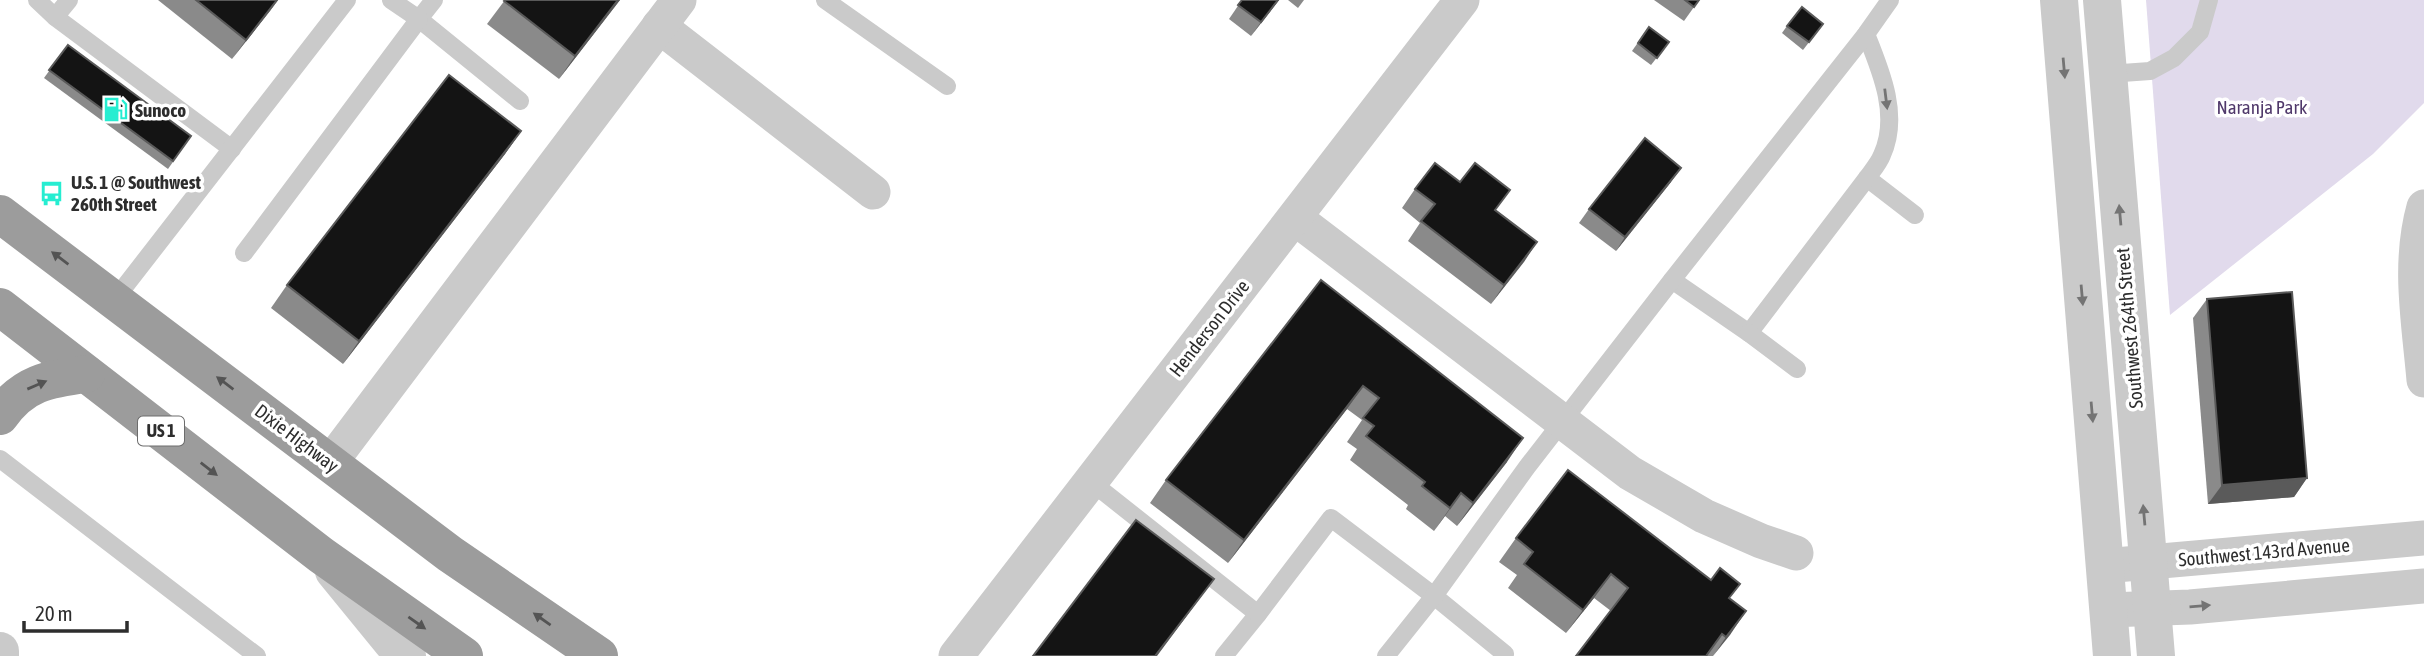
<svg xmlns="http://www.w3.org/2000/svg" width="2424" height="656" font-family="'Asap Condensed',sans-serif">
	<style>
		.green { fill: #e1daec }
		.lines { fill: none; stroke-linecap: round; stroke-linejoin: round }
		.service { stroke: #cacaca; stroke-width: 18 }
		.minor { stroke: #cacaca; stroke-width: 35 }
		.tertiary { stroke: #cacaca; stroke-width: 38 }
		.trunk { stroke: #9c9c9c; stroke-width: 38 }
		.wall { fill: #8a8a8a }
		.shaded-wall { fill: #5a5a5a }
		.building { fill: #141414; stroke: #5a5a5a; stroke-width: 2 }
		.oneway { fill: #747474 }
		.oneway2 { fill: #545454 }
		.labels { text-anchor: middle; stroke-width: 7; stroke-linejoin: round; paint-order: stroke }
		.shield { fill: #fff; stroke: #6c6c6c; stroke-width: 2 }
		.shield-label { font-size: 18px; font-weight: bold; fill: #2d2d2d }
		.park-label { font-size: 19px; fill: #50396b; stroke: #fff }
		.poi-label { font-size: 19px; font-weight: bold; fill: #2d2d2d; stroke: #fff; text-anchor: start }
		.street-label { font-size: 19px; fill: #2d2d2d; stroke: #fff }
	</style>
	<rect width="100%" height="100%" fill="#fff"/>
	<polygon class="green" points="2146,0 2424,0 2424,103 2373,154 2170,315"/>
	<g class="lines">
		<g class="service">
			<polyline points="37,0 55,17"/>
			<polyline points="69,0 55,17 232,149"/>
			<polyline points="434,0 419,19 520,101"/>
			<polyline points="825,0 947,86"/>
			<polyline points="2108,74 2150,71 2174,58 2200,32 2209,0"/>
			<polyline points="1867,178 1915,215"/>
			<polyline points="244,253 419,19 391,0"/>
			<path d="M1672,280l77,53 13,-17 105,-138c5,-7 12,-15 15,-23 18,-39 -1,-84 -16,-121"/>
			<polyline points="115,299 347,0"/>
			<polyline points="1749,333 1797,369"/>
			<polyline points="0,459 257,656"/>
			<polyline points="1090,481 1258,614 1224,656"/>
			<polyline points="1258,614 1331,518 1434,596 1505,654 1503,656"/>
			<polyline points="1386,656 1434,596 1527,467 1672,280 1866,34 1890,0"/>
		</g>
		<g class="minor">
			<polyline points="659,26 873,192"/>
			<path d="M2424,207c-16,57 -5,115 0,173"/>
			<polyline points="1295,218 1630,473 1704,516 1761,541 1796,553"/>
			<polyline points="330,463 679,0"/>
			<polyline points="2104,566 2424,538"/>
			<polyline points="2108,610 2190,607 2424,586"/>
			<polyline points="956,656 1462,0"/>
		</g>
		<g class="tertiary">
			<polyline points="2059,0 2112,656"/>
			<polyline points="2102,0 2156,656"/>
			<polyline points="334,571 392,642 407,656"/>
			<polyline points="0,651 0,656"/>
		</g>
		<g class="trunk">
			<polyline points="0,214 450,554 599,656"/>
			<polyline points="0,307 321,555 464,656"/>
			<path d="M0,416c23,-33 48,-37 86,-42"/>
		</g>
	</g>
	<g class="wall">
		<polygon points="158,0 278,0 232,59"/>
		<polygon points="505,0 620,0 559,79 487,24"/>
		<polygon points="1242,0 1279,0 1251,36 1229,19"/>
		<polygon points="1288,0 1304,0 1298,8"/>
		<polygon points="1654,0 1699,0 1684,21"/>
		<polygon points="1823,24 1803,50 1782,33 1787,26"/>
		<polygon points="1649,27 1669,42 1651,65 1632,51"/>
		<polygon points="68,45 191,136 168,169 44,78"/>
		<polygon points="521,131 505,154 343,364 271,308 287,285"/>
		<polygon points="1671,182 1616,251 1579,223 1589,209"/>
		<polygon points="1415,189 1496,210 1537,242 1491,304 1408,241 1420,223 1402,208"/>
		<polygon points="1321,280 1507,462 1457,526 1445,516 1434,531 1406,509 1408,505 1350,460 1357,449 1347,442 1362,420 1347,409 1228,563 1150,503 1166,480"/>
		<polygon points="2207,299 2307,478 2294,497 2208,504 2193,318"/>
		<polygon points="1516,538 1711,580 1740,584 1729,598 1746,611 1713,656 1576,656 1611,611 1594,598 1566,633 1508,588 1517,575 1499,562"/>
	</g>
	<g class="shaded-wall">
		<polygon points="278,0 270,11 232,59 246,40"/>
		<polygon points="618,0 620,0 559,79 575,56"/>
		<polygon points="1278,0 1279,0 1251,36 1261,22"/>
		<polygon points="521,131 505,154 343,364 359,341"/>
		<polygon points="1681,168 1671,182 1616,251 1625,237"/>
		<polygon points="1537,242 1524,262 1491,304 1504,285"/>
		<polygon points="1363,386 1347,409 1228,563 1244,540"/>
		<polygon points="1523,438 1507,462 1457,526 1473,503"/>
		<polygon points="2307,478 2294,497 2208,504 2222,485"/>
		<polygon points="1461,493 1445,516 1434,531 1450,508"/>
		<polygon points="1611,574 1594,598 1566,633 1583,610"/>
		<polygon points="1214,579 1157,656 1155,656"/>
		<polygon points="1746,611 1730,635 1713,656 1726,637"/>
	</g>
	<g class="building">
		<polygon points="196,0 277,0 246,40"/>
		<polygon points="505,0 618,0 575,56 504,1"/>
		<polygon points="1242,0 1278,0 1261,22 1238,5"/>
		<polygon points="1685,0 1699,0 1694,7"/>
		<polygon points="1802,7 1823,24 1809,42 1787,26"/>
		<polygon points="1649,27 1669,42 1657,58 1638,43"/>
		<polygon points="68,45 191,136 173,161 49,70"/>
		<polygon points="449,75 521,131 359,341 287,285"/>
		<polygon points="1645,138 1681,168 1625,237 1589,209"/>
		<polygon points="1435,163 1460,182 1475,163 1510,190 1495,210 1537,242 1504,285 1421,221 1435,204 1415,189"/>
		<polygon points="1321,280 1523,438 1473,503 1461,493 1450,508 1422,486 1425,482 1366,436 1374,426 1363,418 1379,398 1363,386 1244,540 1166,480"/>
		<polygon points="2292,292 2307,478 2222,485 2207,299"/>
		<polygon points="1568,470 1711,580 1720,568 1740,584 1729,598 1746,611 1726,637 1722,634 1706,656 1576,656 1628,588 1611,574 1583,610 1524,564 1533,552 1516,538"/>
		<polygon points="1136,520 1214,579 1155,656 1033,656"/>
	</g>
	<defs><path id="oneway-solid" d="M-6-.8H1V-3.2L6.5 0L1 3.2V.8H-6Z" transform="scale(1.75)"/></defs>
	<g class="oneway">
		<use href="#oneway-solid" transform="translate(2064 68) rotate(85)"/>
		<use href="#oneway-solid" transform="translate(1886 99) rotate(83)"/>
		<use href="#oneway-solid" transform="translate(2120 215) rotate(-95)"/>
		<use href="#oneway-solid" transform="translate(2082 295) rotate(85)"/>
		<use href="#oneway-solid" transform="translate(2092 412) rotate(85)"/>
		<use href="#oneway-solid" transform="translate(2144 515) rotate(-95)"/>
		<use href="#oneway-solid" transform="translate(2200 606) rotate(-5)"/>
	</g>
	<g class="oneway2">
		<use href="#oneway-solid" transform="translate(60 258) rotate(-143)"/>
		<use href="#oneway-solid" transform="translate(225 383) rotate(-143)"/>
		<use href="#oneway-solid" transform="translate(37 385) rotate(-23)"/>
		<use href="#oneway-solid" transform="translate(209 469) rotate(38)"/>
		<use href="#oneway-solid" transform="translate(542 619) rotate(-145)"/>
		<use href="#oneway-solid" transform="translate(417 623) rotate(35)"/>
	</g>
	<defs>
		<symbol id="fuel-bare" viewBox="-9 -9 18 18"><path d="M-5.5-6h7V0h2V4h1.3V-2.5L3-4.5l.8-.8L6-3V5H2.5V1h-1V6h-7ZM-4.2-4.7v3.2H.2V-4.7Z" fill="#26edd1" stroke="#fff" stroke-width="2.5" paint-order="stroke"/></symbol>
		<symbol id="bus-bare" viewBox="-9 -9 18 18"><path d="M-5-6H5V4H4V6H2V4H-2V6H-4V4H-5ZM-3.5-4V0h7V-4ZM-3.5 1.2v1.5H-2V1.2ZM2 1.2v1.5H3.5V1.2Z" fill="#26edd1" stroke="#fff" stroke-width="2.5" paint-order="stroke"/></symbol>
	</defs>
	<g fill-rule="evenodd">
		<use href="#fuel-bare" x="98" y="92" width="35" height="35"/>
		<use href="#bus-bare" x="34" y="176" width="35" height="35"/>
	</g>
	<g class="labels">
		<rect class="shield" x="138" y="416.5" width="46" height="29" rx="5"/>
		<g class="shield-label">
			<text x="161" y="437">US 1</text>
		</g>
		<g class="park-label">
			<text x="2262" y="114">Naranja Park</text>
		</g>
		<g class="poi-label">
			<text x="135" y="117">Sunoco</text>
			<text x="71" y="189">U.S. 1 @ Southwest<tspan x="71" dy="22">260th Street</tspan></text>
		</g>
		<g class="street-label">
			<text transform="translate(1209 328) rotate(-52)" y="7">Henderson Drive</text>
			<text transform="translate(2129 328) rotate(-95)" y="7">Southwest 264th Street</text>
			<text transform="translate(297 438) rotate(37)" y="7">Dixie Highway</text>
			<text transform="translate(2264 552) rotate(-5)" y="7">Southwest 143rd Avenue</text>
		</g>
	</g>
	<path d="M24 621v10h103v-10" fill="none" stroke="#2d2d2d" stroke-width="3.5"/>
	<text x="35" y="621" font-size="21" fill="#2d2d2d" stroke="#ffffff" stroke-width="5" paint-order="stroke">20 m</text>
</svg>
